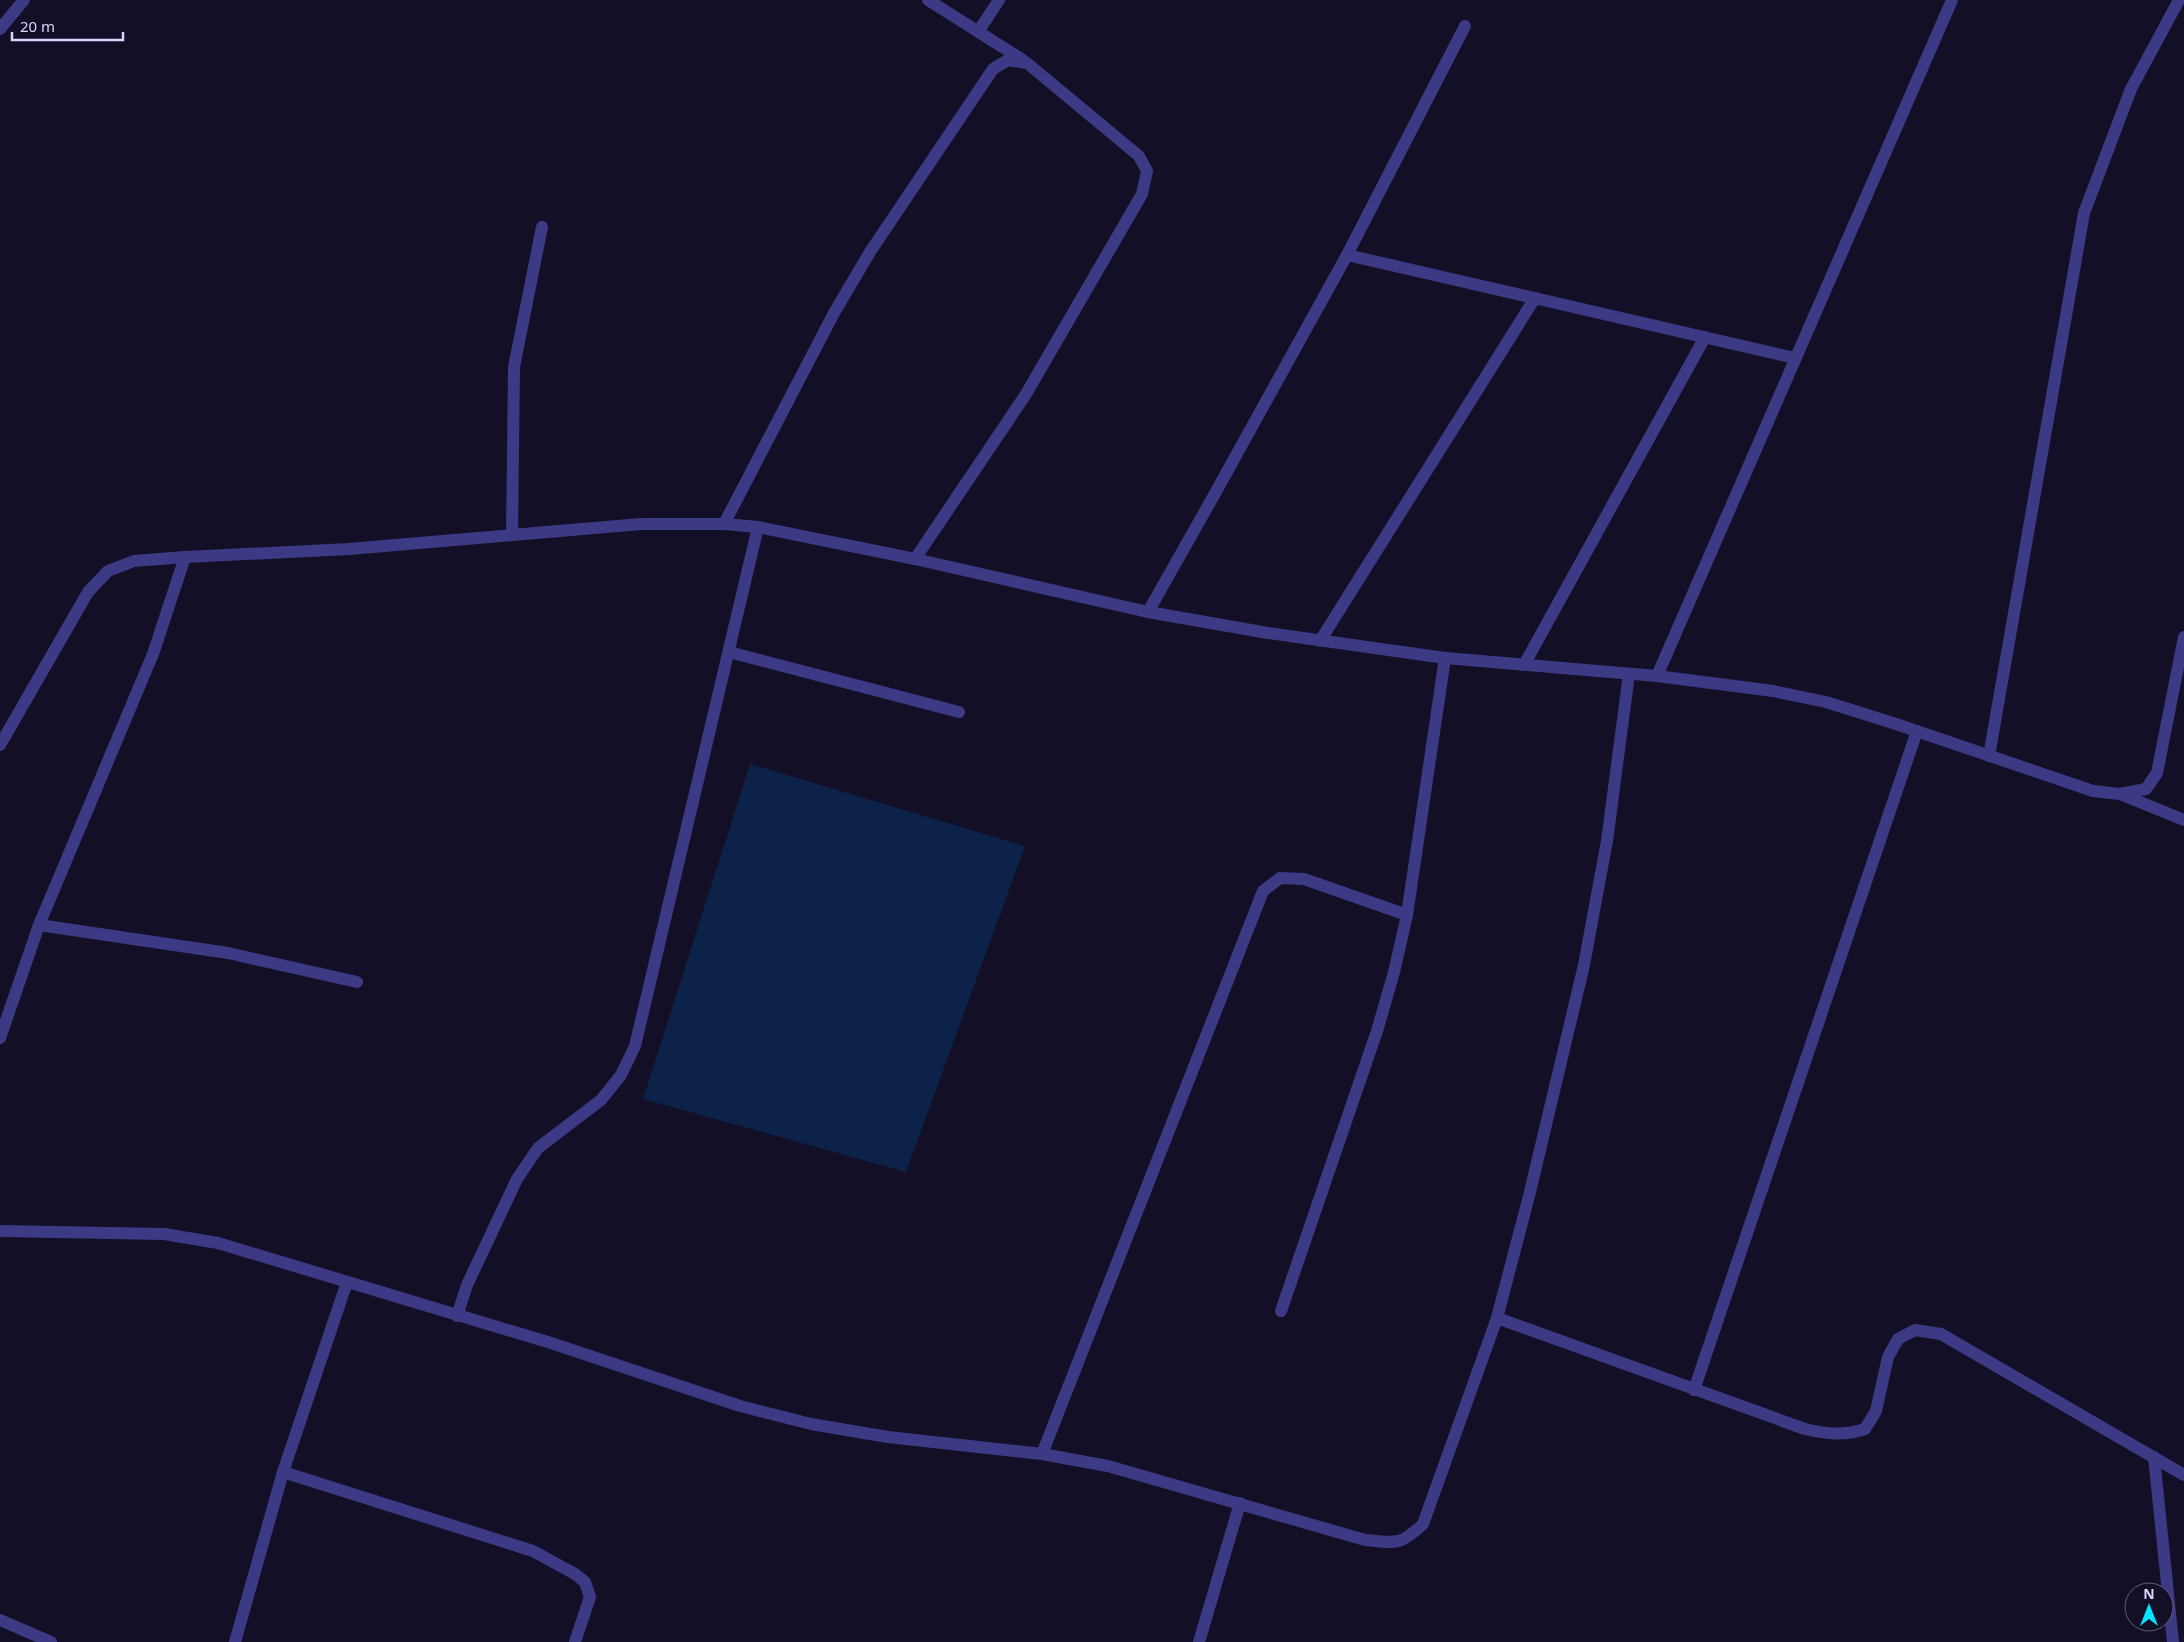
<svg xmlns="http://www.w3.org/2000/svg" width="2184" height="1642" font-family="'Noto Sans',sans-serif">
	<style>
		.water { fill: #0c2248 }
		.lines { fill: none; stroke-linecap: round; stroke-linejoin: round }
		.minor { stroke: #3d3a85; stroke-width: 12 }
	</style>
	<rect width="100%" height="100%" fill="#130f26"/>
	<polygon class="water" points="750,764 1025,846 906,1172 643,1099"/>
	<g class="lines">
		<g class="minor">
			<polyline points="928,0 1023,60"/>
			<polyline points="0,29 24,0"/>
			<polyline points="978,32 999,0"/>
			<polyline points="1347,255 1795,358"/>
			<polyline points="724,524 834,313 870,252 993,69 1008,60 1027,63 1139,156 1147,171 1142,194 1026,394 915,559"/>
			<polyline points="512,535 514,367 542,227"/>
			<polyline points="1148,612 1213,497 1347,255 1465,26"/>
			<polyline points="1320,641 1535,298"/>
			<polyline points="729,652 959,712"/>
			<polyline points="1524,665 1705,337"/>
			<polyline points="1657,676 1952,0"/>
			<polyline points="0,745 88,592 108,571 134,561 185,557 349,549 641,524 724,524 758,527 915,559 1148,612 1268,633 1445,658 1657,676 1773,691 1826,702 1896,724 2093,791 2120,794 2146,789 2157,773 2184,637"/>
			<polyline points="1989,756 2084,213 2131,89 2179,0"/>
			<polyline points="2120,794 2184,820"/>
			<polyline points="39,925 228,953 357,982"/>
			<polyline points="0,1038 39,925 153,654 185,557"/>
			<path d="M0,1231l164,3 54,9 333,100 189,63 71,18 77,13 154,17 66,12 257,74c31,3 35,6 58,-16l74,-206 32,-122 55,-231 12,-65 11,-59 22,-167"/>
			<polyline points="1281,1311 1377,1031 1394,972 1407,915 1445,658"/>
			<polyline points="457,1316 467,1285 517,1179 538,1148 601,1100 621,1075 635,1046 758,527"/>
			<path d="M1497,1318l308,111c21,5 39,7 60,0l11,-18 12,-54 10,-18 17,-9 26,4 243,141"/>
			<polyline points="1694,1390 1917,731"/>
			<polyline points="1042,1454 1263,891 1280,878 1304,879 1407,915"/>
			<polyline points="2154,1457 2173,1642"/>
			<polyline points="283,1472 533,1551 575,1574 585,1582 590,1597 575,1642"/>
			<polyline points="0,1620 51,1642"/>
			<polyline points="235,1642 283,1472 347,1282"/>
			<polyline points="1199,1642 1240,1503"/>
		</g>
	</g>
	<g transform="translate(2149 1607)"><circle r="24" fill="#130f26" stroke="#625e7d"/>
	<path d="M0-4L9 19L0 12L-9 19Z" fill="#00e5ff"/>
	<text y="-8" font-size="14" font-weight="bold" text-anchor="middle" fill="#d9d4ff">N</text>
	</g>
	<path d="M12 32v8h111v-8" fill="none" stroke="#d9d4ff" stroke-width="2.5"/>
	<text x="20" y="32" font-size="15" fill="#d9d4ff" stroke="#130f26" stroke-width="4" paint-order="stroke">20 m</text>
</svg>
